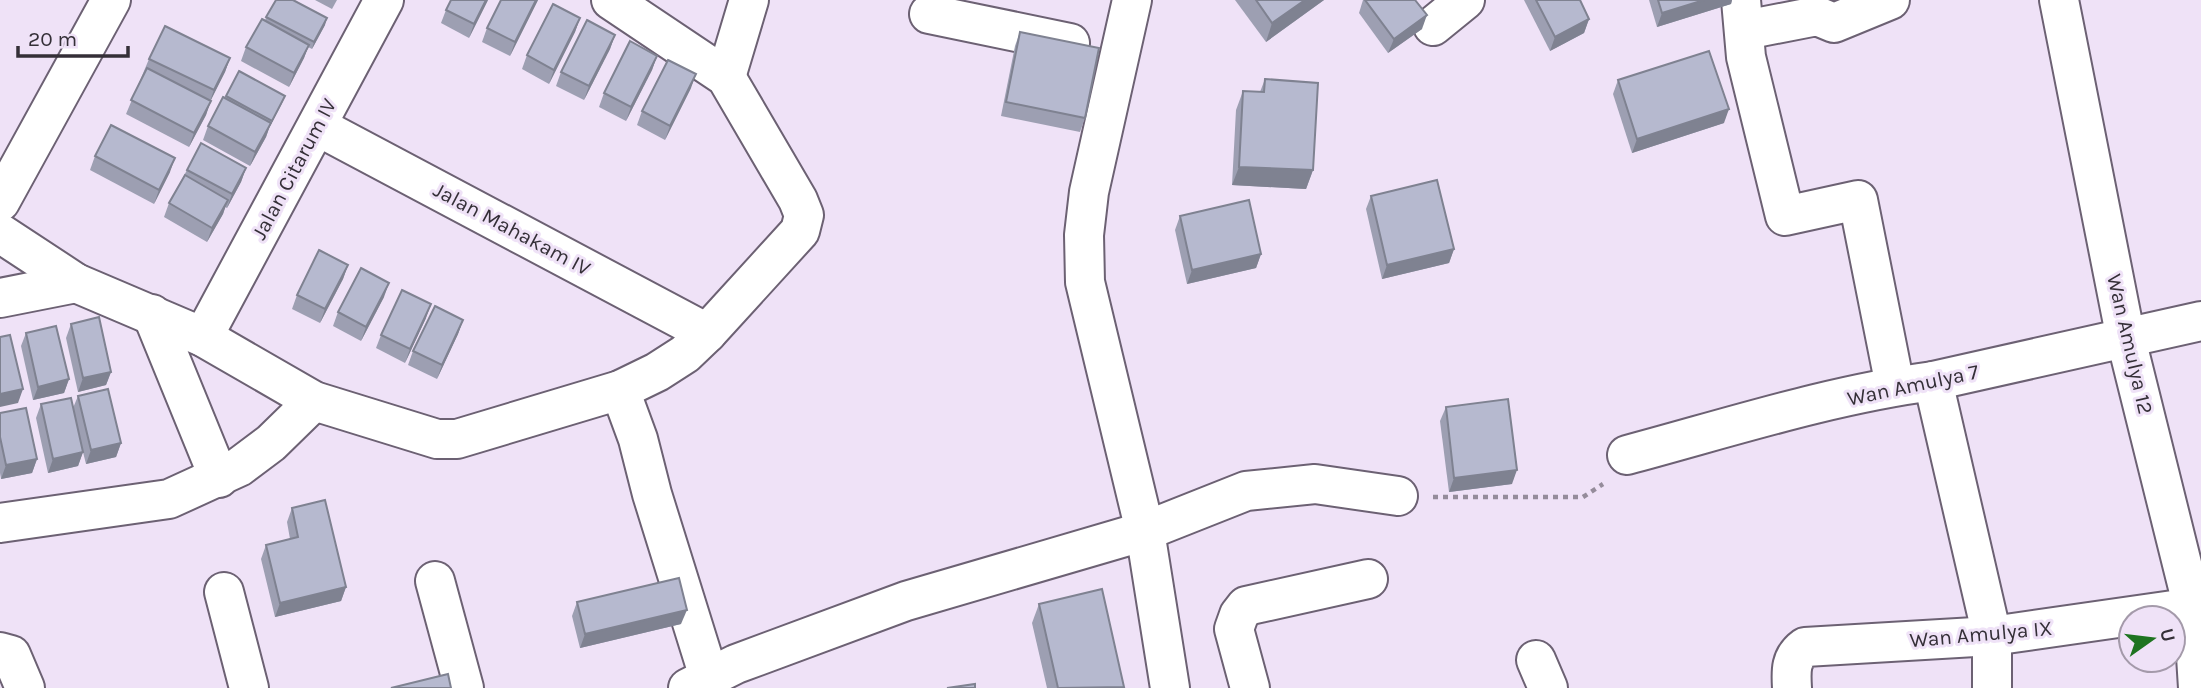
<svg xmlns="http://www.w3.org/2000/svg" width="2201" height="688" font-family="Karla,sans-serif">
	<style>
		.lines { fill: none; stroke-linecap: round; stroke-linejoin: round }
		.minor-casing { stroke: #6c6173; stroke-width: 42 }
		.path { stroke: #958c9b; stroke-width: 4.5; stroke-dasharray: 5 5; stroke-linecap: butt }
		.minor { stroke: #fff; stroke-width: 38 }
		.wall { fill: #9d9fb2 }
		.shaded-wall { fill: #7f8291 }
		.building { fill: #b6b9cf; stroke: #7f8291; stroke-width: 2 }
		.labels { text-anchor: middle; stroke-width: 6; stroke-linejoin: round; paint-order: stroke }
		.street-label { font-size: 21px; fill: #342f37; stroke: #efe2f7 }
	</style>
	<rect width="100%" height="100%" fill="#efe2f7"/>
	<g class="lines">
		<defs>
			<g id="minor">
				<polyline points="1132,0 1089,192 1084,235 1085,282 1145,531 1170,688"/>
				<polyline points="1741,0 1746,57 1785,216 1858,200 1895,386"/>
				<polyline points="2059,0 2126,339 2193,608 2198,688"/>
				<polyline points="929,14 1070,43"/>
				<polyline points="1433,26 1465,0"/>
				<polyline points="1745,30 1817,16 1834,23 1890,0"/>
				<polyline points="726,77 749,0"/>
				<polyline points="317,126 707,333"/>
				<polyline points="0,202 111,0"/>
				<polyline points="0,233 76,283 203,337 314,401 437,439 457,439 620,390 657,372 685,354 707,333 800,231 804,215 798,200 726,77 611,0"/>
				<polyline points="0,298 76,283"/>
				<polyline points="152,314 219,478"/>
				<polyline points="203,337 384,0"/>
				<polyline points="1933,381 1992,636 1992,688"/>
				<polyline points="620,390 638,439 652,494 709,677"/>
				<path d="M1627,455c101,-27 202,-60 306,-74l268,-60"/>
				<polyline points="0,523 169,499 239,467 271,443 314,401"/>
				<polyline points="435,581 464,688"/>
				<polyline points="224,592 249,688"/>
				<polyline points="0,652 11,655 25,688"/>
				<polyline points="1536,660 1548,688"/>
				<polyline points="688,688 736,664 906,601 1145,531 1246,491 1315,484 1398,496"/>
				<polyline points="1250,688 1234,629 1239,615 1246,606 1368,579"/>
				<path d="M1792,688c-1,-17 -2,-30 13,-41l187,-11 209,-30"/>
			</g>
		</defs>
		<use href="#minor" class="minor-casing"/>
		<polyline class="path" points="1433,497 1583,497 1603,484"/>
		<use href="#minor" class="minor"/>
	</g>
	<g class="wall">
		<polygon points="315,0 337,0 332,9"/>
		<polygon points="488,0 469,38 441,23 446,10"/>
		<polygon points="501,0 538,0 510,56 482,42 487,28"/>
		<polygon points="1235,0 1324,0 1266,42"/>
		<polygon points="1363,0 1415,0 1422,29 1388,53 1359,13"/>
		<polygon points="1524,0 1580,0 1589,19 1584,33 1550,51"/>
		<polygon points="1649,0 1732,0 1731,4 1657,27"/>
		<polygon points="266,17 325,25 312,49 308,47 304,58 289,87 241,61 246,47 265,21"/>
		<polygon points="580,18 575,32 549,84 522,69 527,55"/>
		<polygon points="1020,32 1085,118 1080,132 1001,116 1015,46"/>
		<polygon points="615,35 610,49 584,100 556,86 561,72"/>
		<polygon points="657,56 652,70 626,121 599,107 604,93"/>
		<polygon points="230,58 225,72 210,101 206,115 189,147 126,114 149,59"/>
		<polygon points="239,71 285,96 282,103 269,128 266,137 250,166 203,140 208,126 225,98"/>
		<polygon points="1265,79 1313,170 1306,189 1232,185 1236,110 1243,91 1260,92"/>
		<polygon points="1618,80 1724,123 1632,153 1613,94"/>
		<polygon points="691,88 665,140 637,125 642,111"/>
		<polygon points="95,156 170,172 154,204 90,170"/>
		<polygon points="246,168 241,182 227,208 225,207 223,214 207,242 164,217 169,203 187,170"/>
		<polygon points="1371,196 1454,249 1449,263 1382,279 1366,209"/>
		<polygon points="1180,216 1261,254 1256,268 1187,284 1175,230"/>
		<polygon points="348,265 343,279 320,323 292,309 297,295"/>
		<polygon points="384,297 361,341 333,326 338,312"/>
		<polygon points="426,318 405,363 376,348 381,335"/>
		<polygon points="463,320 458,334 437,379 408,365 413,351"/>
		<polygon points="71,324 111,372 106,385 78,392 66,338"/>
		<polygon points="26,333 69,379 64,393 33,400 21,346"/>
		<polygon points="78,396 121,443 116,457 86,464 83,452 78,466 48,473 36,418 41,404 73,408"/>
		<polygon points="1446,407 1512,484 1449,492 1440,421"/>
		<polygon points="0,413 37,459 32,473 1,479 0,473"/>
		<polygon points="292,508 346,587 341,601 275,617 261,559 266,545 290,539 287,522"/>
		<polygon points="577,602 681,624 580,648 572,616"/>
		<polygon points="1039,604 1124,688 1047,688 1032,623"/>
	</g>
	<g class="shaded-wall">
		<polygon points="486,0 488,0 469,38 474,24"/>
		<polygon points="536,0 538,0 510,56 515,42"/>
		<polygon points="1305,0 1324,0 1266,42 1272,23"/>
		<polygon points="1704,0 1732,0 1731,4 1657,27 1662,13"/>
		<polygon points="1427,15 1422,29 1388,53 1394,39"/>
		<polygon points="327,18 325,25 312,49 314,42"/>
		<polygon points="580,18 575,32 549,84 554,70"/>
		<polygon points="1589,19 1584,33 1550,51 1555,37"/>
		<polygon points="615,35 610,49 584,100 589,86"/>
		<polygon points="309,45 304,58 289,87 294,73"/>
		<polygon points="657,56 652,70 626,121 631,107"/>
		<polygon points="230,58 225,72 209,104 214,90"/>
		<polygon points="696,74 691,88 665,140 670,126"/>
		<polygon points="285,96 282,103 269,128 272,121"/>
		<polygon points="211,101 206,115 189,147 194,133"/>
		<polygon points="1729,109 1724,123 1632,153 1637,139"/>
		<polygon points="271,123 266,137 250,166 255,152"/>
		<polygon points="175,158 170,172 154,204 159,190"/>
		<polygon points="1239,167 1313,170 1306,189 1232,185"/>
		<polygon points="246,168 241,182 227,208 232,194"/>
		<polygon points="228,200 223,214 207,242 212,228"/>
		<polygon points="1454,249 1449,263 1382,279 1387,265"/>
		<polygon points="1261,254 1256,268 1187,284 1192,270"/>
		<polygon points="348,265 343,279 320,323 325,309"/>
		<polygon points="389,283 384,297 361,341 366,327"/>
		<polygon points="431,304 426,318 405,363 410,349"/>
		<polygon points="463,320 458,334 437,379 442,365"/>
		<polygon points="111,372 106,385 78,392 83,378"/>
		<polygon points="69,379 64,393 33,400 38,387"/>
		<polygon points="23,389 18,403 0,407 0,394"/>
		<polygon points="121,443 116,457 86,464 91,450"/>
		<polygon points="83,452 78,466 48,473 53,459"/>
		<polygon points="37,459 32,473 1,479 6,465"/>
		<polygon points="1517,470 1512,484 1449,492 1454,478"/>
		<polygon points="346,587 341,601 275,617 280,603"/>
		<polygon points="687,610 681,624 580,648 585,634"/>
	</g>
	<g class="building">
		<polygon points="276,0 293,0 327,18 314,42 266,17"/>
		<polygon points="451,0 486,0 474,24 446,10"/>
		<polygon points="501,0 536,0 515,42 487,28"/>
		<polygon points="1256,0 1305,0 1272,23"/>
		<polygon points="1365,0 1415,0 1427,15 1394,39"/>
		<polygon points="1536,0 1580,0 1589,19 1555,37"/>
		<polygon points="1658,0 1704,0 1662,13"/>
		<polygon points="553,4 580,18 554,70 527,55"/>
		<polygon points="262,19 309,45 294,73 246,47"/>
		<polygon points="587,20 615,35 589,86 561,72"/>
		<polygon points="165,26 230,58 214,90 149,59"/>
		<polygon points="1020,32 1099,48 1085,118 1006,102"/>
		<polygon points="630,41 657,56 631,107 604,93"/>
		<polygon points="1709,51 1729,109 1637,139 1618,80"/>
		<polygon points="668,60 696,74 670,126 642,111"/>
		<polygon points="147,68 211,101 194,133 131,100"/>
		<polygon points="239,71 285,96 272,121 226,96"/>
		<polygon points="1265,79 1318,83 1313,170 1239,167 1243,91 1264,92"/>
		<polygon points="223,97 271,123 255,152 208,126"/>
		<polygon points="111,125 175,158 159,190 95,156"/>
		<polygon points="201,143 246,168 232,194 187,170"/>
		<polygon points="185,175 228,200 212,228 169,203"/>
		<polygon points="1437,180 1454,249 1387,265 1371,196"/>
		<polygon points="1249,200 1261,254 1192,270 1180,216"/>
		<polygon points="319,250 348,265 325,309 297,295"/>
		<polygon points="361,268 389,283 366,327 338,312"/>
		<polygon points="402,290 431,304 410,349 381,335"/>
		<polygon points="435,306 463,320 442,365 413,351"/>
		<polygon points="99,317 111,372 83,378 71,324"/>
		<polygon points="56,326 69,379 38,387 26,333"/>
		<polygon points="10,335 23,389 0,394 0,337"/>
		<polygon points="108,389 121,443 91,450 78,396"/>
		<polygon points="71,398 83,452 53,459 41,404"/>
		<polygon points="1508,399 1517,470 1454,478 1446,407"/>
		<polygon points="26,408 37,459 6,465 0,437 0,413"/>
		<polygon points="325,500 346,587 280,603 266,545 298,537 292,508"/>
		<polygon points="679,578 687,610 585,634 577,602"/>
		<polygon points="1102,589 1124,687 1058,688 1039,604"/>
		<polygon points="448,674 451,688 391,688"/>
		<polygon points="975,684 975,688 947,688"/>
	</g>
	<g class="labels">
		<g class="street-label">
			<text transform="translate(294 169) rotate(-62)" y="7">Jalan Citarum IV</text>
			<text transform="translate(512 229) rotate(28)" y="7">Jalan Mahakam IV</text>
			<text transform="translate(2130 344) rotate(77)" y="7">Wan Amulya 12</text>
			<text transform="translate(1913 385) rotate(-12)" y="7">Wan Amulya 7</text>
			<text transform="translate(1981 634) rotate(-5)" y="7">Wan Amulya IX</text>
		</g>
	</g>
	<g transform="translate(2152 639) rotate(76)"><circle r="33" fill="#efe2f7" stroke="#a49aaa" stroke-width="2"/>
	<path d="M0-5L12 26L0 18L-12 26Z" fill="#1e7420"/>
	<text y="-10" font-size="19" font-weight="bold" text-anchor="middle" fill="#342f37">U</text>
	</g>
	<path d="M18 46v10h110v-10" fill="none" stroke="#342f37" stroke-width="3.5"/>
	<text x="28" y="46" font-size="21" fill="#342f37" stroke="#efe2f7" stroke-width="5" paint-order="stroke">20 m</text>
</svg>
